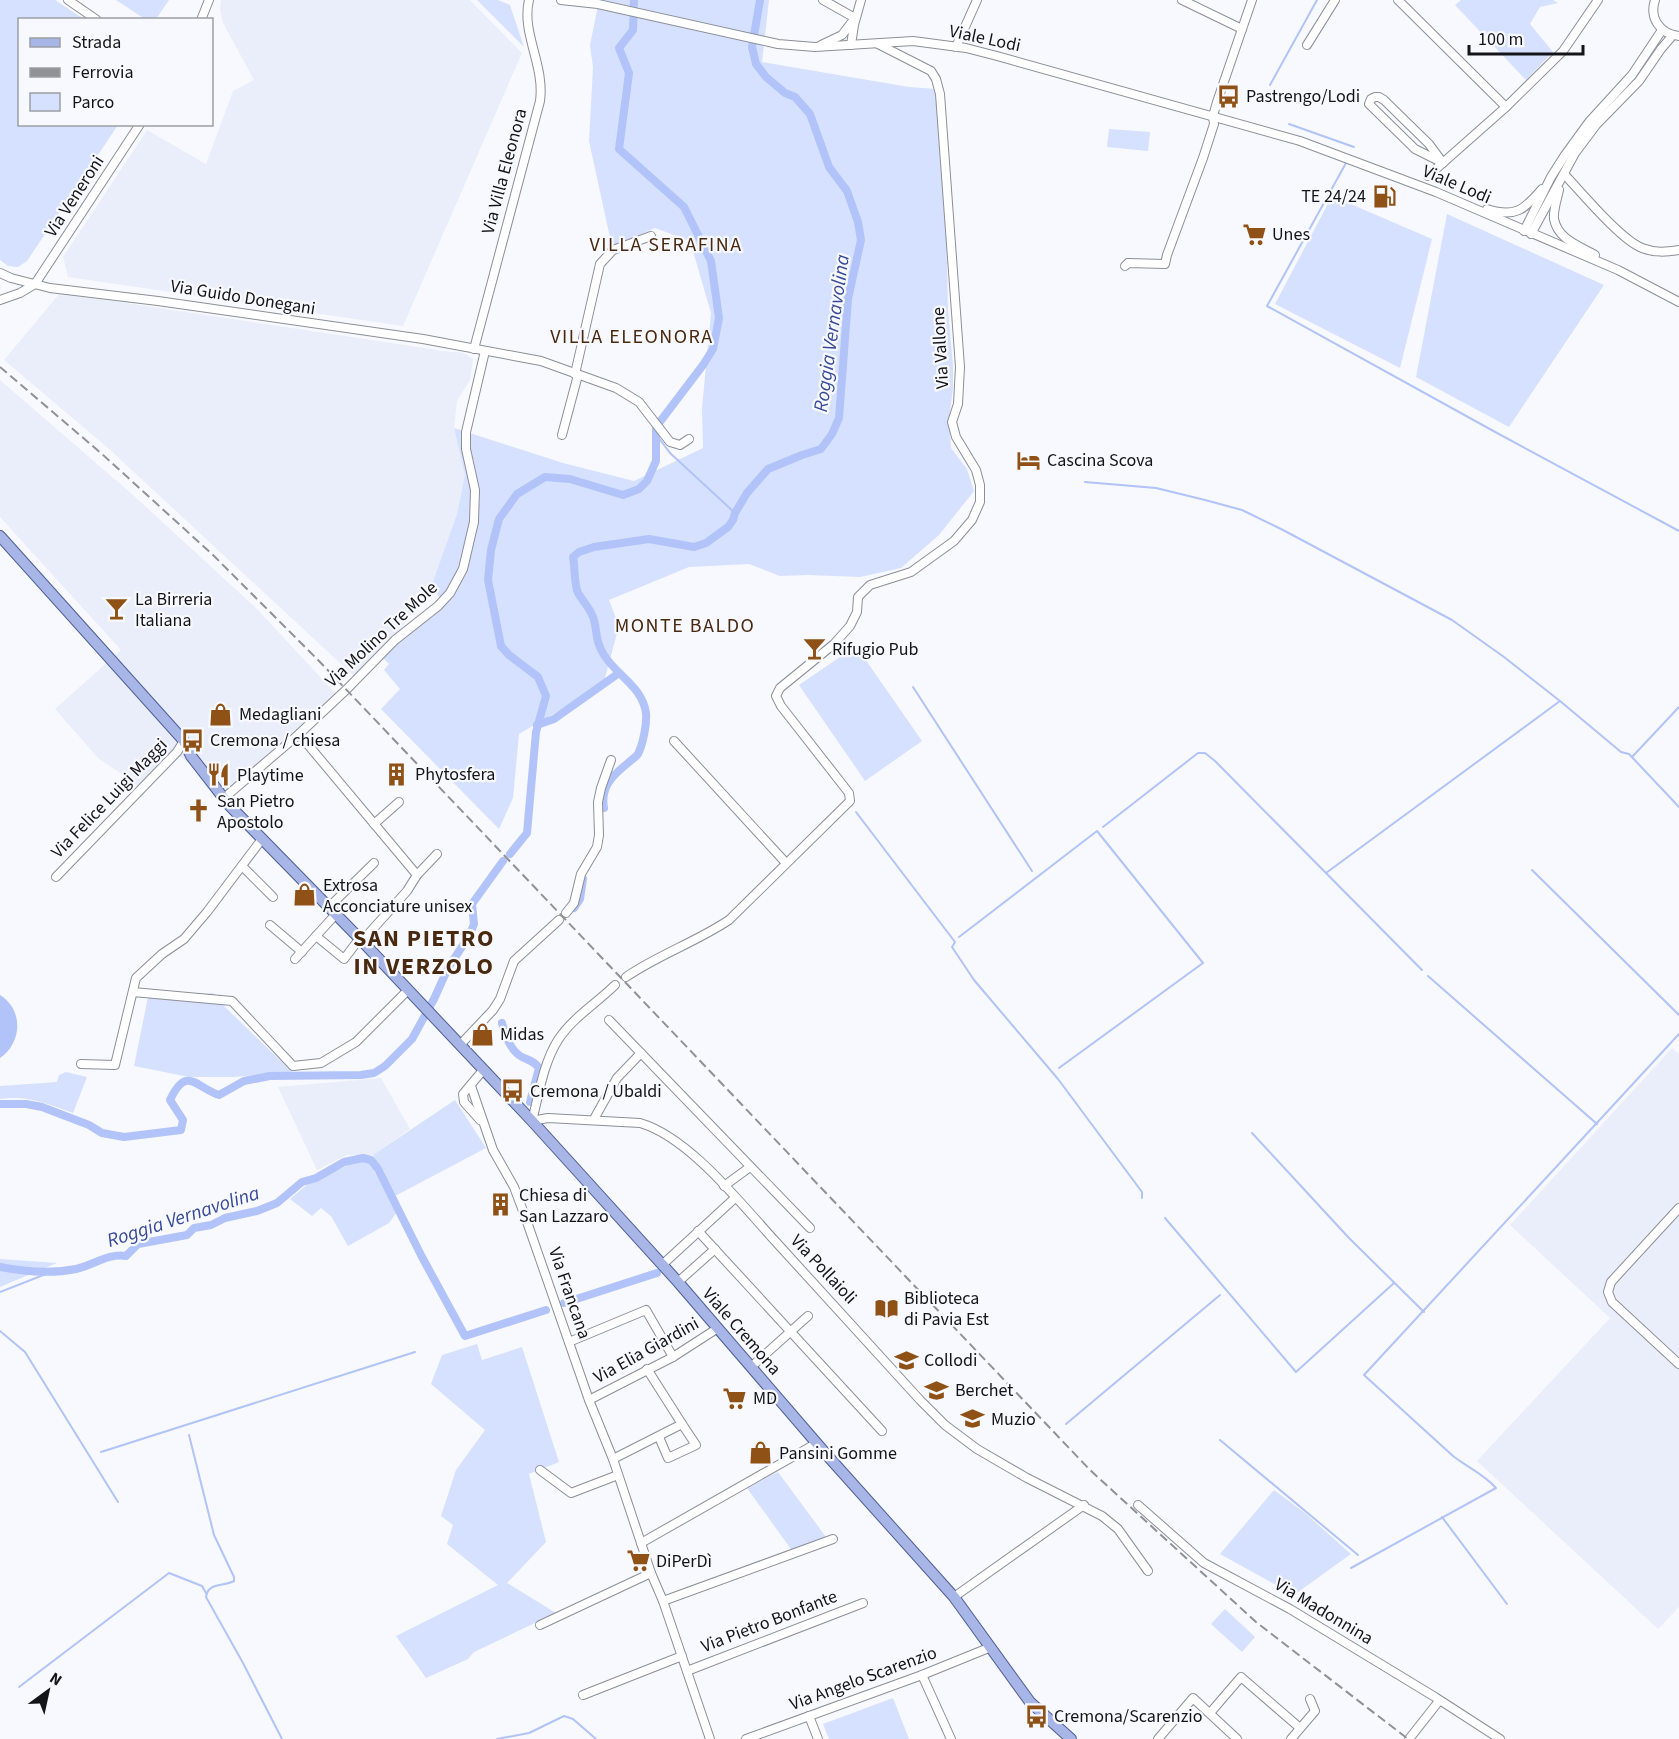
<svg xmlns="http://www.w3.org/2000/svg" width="1679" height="1739" font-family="'Source Sans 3',sans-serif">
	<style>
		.built { fill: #e9eefa }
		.green { fill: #d6e1ff }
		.water { fill: #b1c3f9 }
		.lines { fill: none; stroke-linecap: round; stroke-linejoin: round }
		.stream { stroke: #b1c3f9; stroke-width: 2 }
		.canal { stroke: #b1c3f9; stroke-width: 8 }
		.minor-casing { stroke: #8c8f97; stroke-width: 10 }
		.major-casing { stroke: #4e5e94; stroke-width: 12 }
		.minor { stroke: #fff; stroke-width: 8 }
		.major { stroke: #a8b6e7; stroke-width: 10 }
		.rail { stroke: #909196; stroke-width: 2; stroke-dasharray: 9 4.5; stroke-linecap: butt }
		.labels { text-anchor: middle; stroke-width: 4.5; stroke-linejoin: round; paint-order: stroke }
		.street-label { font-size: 18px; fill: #141518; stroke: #f7f9fe }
		.poi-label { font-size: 18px; fill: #141518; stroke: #f7f9fe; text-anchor: start }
		.neighbourhood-label { font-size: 20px; letter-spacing: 1.5px; fill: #492a10; stroke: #f7f9fe }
		.water-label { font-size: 20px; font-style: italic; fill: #384a98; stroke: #f7f9fe }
		.district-label { font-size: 24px; font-weight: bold; letter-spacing: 1.5px; fill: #492a10; stroke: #f7f9fe }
	</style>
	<rect width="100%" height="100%" fill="#f7f9fe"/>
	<g class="built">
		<polygon points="221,0 470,0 522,53 403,326 68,277 63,257 147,130 206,164 233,91 254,80 223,23 220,9"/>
		<polygon points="60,293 451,352 459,352 466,354 473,359 470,380 457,401 454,428 466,475 457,514 432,584 403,626 355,677 108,448 4,360"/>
		<polygon points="0,380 133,495 257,609 336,694 293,737 229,792 178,755 143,792 132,781 98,758 55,709 121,650 0,517"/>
		<polygon points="1672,1048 1679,1054 1679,1607 1658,1629 1477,1461 1610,1318 1510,1225"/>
		<polygon points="381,1078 410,1129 373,1155 347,1155 317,1170 278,1087"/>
	</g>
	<g class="green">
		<polygon points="0,0 55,0 84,19 20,20 20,124 118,125 27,261 18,267 8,266 0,260"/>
		<polygon points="116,0 169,0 156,19 145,19"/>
		<polygon points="477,0 498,0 510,5 524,47"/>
		<polygon points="599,0 769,0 762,62 909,87 937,89 946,220 948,309 953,366 953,388 949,419 951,448 967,469 974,491 939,535 901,568 860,577 808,575 780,576 749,564 689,567 609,600 619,626 603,685 519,734 513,798 499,829 381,709 400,689 384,670 389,664 383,658 409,632 443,605 432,584 457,514 465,475 454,428 563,463 634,481 703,448 702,408 711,313 690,241 655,228 612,247 589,141 593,67 590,45"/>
		<polygon points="1461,0 1553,0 1558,3 1540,7 1530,24 1553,52 1526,80 1455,5"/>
		<polygon points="1109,129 1150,132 1148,151 1107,147"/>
		<polygon points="1332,196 1432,239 1400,368 1275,304"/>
		<polygon points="1447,214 1604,285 1509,427 1416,377"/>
		<polygon points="856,646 922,741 865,781 799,685"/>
		<polygon points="213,993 220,1002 292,1072 234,1077 189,1077 134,1066 148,997"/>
		<path d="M66,1072l21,5 -14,36c-25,-9 -46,-18 -73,-14v-13l57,-4 2,-7z"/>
		<polygon points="455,1100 486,1148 395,1196 373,1155"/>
		<polygon points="358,1161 369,1162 397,1212 389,1223 348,1246 331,1216 321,1208 312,1216 290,1199 310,1182"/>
		<polygon points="0,1259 57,1263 0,1287"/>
		<polygon points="477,1344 482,1360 522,1347 559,1462 529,1474 546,1542 507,1583 556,1613 474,1652 468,1659 426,1678 396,1636 498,1585 447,1544 453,1525 441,1516 456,1470 485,1430 431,1384 442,1355"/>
		<polygon points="778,1472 826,1537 793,1552 747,1488"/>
		<polygon points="1274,1490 1305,1513 1351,1554 1294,1595 1220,1554"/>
		<polygon points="1225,1609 1255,1637 1242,1652 1211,1624"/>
		<polygon points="893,1698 909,1739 829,1739 823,1724"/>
	</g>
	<path class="water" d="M0,995c24,15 22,48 0,63z"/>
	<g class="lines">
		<g class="stream">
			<polyline points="1270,85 1317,0"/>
			<polyline points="1289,124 1354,147"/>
			<polyline points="1346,163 1267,306 1497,433 1679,531"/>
			<polyline points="655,433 670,453 735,513"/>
			<polyline points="1085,482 1156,488 1205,500 1242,510 1283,530 1452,620 1504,657 1560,701 1621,752 1629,754 1679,807"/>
			<polyline points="913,687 1032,871"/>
			<polyline points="1632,757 1679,707"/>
			<polyline points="856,812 955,942 952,947 974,980 1058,1079 1142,1192 1142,1198"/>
			<polyline points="1103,827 1198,753 1205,753 1215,761 1422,970"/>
			<polyline points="1532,870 1679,1015"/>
			<polyline points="1326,873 1560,701"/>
			<polyline points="959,937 1097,831 1203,963 1059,1068"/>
			<polyline points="1428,976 1597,1124"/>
			<polyline points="1252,1133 1349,1238 1424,1312"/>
			<polyline points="1165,1218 1296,1372 1394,1283"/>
			<polyline points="0,1292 51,1272"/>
			<polyline points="0,1331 25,1352 118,1502"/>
			<polyline points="1066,1424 1220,1295"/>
			<path d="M189,1435l25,100 20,42v4c-11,6 -26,1 -28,16l37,66 39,76"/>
			<polyline points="1220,1440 1358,1555"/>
			<polyline points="101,1452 415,1352"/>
			<polyline points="1442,1517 1507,1604"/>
			<path d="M1351,1568l145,-80c-12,-14 -29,-21 -43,-32l-89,-81 315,-341"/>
			<polyline points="19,1687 169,1573 202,1586 206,1593"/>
			<polyline points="497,1739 529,1733 564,1716 573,1719 596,1739"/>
		</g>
		<g class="canal">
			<polyline points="537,725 554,719 619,673"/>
			<path d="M604,808c-4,-21 9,-33 24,-45 3,-3 8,-6 10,-9 5,-10 9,-30 8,-41 -4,-27 -29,-37 -42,-58 -9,-15 -6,-19 -10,-35 -3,-11 -10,-17 -16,-27 -4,-9 -3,-26 -5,-36l6,-5 15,-5 55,-8 45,8 12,-4 22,-16 5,-7 2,-7 12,-20 21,-24 34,-14 19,-6 11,-15 7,-16 9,-119 13,-59 -3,-18 -11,-31 -18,-24 -19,-53 -15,-17 -10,-4 -19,-16 -10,-13 -4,-17 8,-47"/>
			<polyline points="510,854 527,833 536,732 546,696 538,677 509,655 501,646 488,580 491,550 499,519 517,494 545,477 570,479 623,495 639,489 647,481 656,461 656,427 703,365 713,349 719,318 711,261 684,207 619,149 629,73 619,48 633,30 634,0"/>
			<polyline points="574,908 580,899 583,879"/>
			<path d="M502,1023c3,12 8,28 20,34 8,4 12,4 17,11l-9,34"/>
			<path d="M0,1104h26l16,3 47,18 13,8 22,4 57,-7 2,-10 -13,-20c17,-36 26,-12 49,-5l25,-14 26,-5 91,-1 13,-2 11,-7 27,-27 22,-40 14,-31 21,-32 5,-12 -2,-20 31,-43"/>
			<path d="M0,1267c25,5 51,7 76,2 18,-4 32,-16 50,-13l12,-12 49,-9 7,-7 17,-3 14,-7 32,-7 20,-8 25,-21 14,-4 28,-16 19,-4 8,2 7,9 44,88 43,79 81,-26"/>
			<polyline points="564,1303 657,1273"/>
		</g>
		<defs>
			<g id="minor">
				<polyline points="68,0 97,20"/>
				<polyline points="561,0 598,4 778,44 815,47 913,41 966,48 997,56 1300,141 1436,192 1618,270 1679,302"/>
				<polyline points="823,0 855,18"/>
				<polyline points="1182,0 1242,29"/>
				<polyline points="1398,0 1506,107"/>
				<path d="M1655,0c-6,18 5,34 24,36"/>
				<polyline points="201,20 209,0"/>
				<polyline points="821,45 842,35 855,18"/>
				<polyline points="851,45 854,25 861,0"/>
				<polyline points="1307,45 1335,0"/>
				<polyline points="956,47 977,0"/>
				<polygon points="1375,97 1379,97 1384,100 1429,144 1443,163 1415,149 1369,104 1371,99"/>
				<path d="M1564,174c18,19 57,66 78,74 13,5 24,4 37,2"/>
				<polyline points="1428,176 1506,107 1563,51 1598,0"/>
				<path d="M1559,190c-2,9 -6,21 -5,29 4,21 26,27 41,36"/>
				<path d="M1487,209c28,9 37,1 55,-20"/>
				<polyline points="1524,231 1551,177 1565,155 1589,122 1632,75 1662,30"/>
				<polyline points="1531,234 1575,153 1596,125 1639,81 1661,49 1673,35"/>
				<polyline points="1125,266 1128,263 1165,264 1167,255 1203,158 1214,124 1213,116 1217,102 1252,0"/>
				<polyline points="0,273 11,278 50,288 158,301 423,339 541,361 616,388 639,402 670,442 680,445 689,439"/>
				<polyline points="0,300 20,293 35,284 140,124"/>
				<path d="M474,349l66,-248c5,-36 -19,-68 -11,-101"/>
				<polyline points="575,374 600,264 613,250 651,236"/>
				<polyline points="562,435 578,375"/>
				<polyline points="299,734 417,875 407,891 362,941"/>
				<polyline points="674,741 786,863"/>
				<polyline points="224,798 299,734 347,689 395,640 438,606 450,593 463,569 474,522 475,490 466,449 466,432 485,351"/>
				<polyline points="374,824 399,802"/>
				<polyline points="242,866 273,897"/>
				<polyline points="417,875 437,854"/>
				<polyline points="56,877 177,752 184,741"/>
				<polyline points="329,907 374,863"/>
				<polyline points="566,913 574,903 581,874 597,847 599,835 598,802 601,788 611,760"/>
				<polyline points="270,925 302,952"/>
				<polyline points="316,936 344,959 360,938"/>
				<polyline points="295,959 336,914"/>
				<path d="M626,977c32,-22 70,-35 103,-57l121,-119 -1,-8 -68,-87 -5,-10 4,-8 54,-44 16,-18 7,-14 1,-15 12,-12 41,-13 43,-31 18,-21 8,-18v-17l-4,-15 -20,-33 -4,-15 6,-18 2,-37 -20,-273 -4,-15 -5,-8 -53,-27"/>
				<path d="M615,985c-18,18 -43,33 -57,55 -15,24 -19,54 -26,81l16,-3 92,5c49,14 101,81 136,119 48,52 96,105 144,158l25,25 32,24 50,29 75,38 16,13 30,42"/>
				<polyline points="133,992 232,1001 293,1066 321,1063 356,1042 408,990"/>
				<polyline points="609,1020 810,1228"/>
				<polyline points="460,1045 493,1010 500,999 514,961 559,920"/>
				<polyline points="81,1064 115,1065 136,978 162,954 184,939 207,912 262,839"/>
				<polyline points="471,1086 493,1150 514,1187 526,1219 589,1400 613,1459 651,1573 663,1601 710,1739"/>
				<polyline points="594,1119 617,1078 641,1053"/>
				<polyline points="480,1120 464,1102 463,1094 484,1069"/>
				<polyline points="724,1186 750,1167"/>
				<polyline points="1679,1208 1611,1282 1608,1292 1612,1302 1679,1364"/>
				<polyline points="698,1231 882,1431"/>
				<polyline points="662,1265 735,1198"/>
				<polyline points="678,1282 715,1249"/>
				<polyline points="569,1342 646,1310 673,1357"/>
				<polyline points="751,1367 808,1316"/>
				<polyline points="589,1400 673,1357 718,1328"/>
				<polyline points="659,1437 668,1458 696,1445 682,1424"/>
				<polyline points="613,1459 682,1424 647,1369"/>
				<polyline points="540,1470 571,1493 618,1475"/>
				<polyline points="1138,1505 1204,1563 1290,1609 1435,1697 1500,1739"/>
				<polyline points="641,1543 817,1443"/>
				<polyline points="954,1597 1084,1505"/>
				<polyline points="663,1601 833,1539"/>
				<polyline points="540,1625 651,1573"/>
				<polyline points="687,1671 863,1603"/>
				<polyline points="922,1675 951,1739"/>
				<polyline points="583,1695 682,1656"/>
				<polyline points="1210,1713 1241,1677 1300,1728"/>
				<polyline points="809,1716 818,1739"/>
				<polyline points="746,1739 922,1675 991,1647"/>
				<polyline points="1158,1739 1193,1698 1237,1739"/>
				<polyline points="1291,1739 1315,1711 1310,1699"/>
				<polyline points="1409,1739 1439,1701"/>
			</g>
			<polyline id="major" points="0,536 184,741 191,756 229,805 362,941 532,1121 678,1282 826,1454 954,1597 1030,1702 1071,1739"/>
		</defs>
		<use href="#minor" class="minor-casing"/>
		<use href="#major" class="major-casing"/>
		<use href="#minor" class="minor"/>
		<use href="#major" class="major"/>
		<polyline class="rail" points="0,367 102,454 213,555 319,661 1090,1470 1256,1622 1408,1739"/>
	</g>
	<defs>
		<symbol id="bus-bare" viewBox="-9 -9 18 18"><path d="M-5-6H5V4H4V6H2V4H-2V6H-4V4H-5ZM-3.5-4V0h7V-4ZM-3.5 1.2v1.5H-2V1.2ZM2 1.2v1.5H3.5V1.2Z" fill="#8f5116" stroke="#f7f9fe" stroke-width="2.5" paint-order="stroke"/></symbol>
		<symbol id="fuel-bare" viewBox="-9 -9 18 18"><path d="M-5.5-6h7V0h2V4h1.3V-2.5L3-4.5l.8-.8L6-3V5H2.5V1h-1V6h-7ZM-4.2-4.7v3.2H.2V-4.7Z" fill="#8f5116" stroke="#f7f9fe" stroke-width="2.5" paint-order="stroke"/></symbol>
		<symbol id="supermarket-bare" viewBox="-9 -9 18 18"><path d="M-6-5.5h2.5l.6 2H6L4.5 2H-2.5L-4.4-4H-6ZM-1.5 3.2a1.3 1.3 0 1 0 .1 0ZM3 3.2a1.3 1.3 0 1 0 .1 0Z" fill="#8f5116" stroke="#f7f9fe" stroke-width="2.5" paint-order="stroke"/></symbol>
		<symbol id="hotel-bare" viewBox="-9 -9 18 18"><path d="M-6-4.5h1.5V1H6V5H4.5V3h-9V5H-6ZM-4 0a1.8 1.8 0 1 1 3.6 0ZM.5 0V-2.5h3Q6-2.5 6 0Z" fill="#8f5116" stroke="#f7f9fe" stroke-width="2.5" paint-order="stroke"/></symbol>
		<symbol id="bar-bare" viewBox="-9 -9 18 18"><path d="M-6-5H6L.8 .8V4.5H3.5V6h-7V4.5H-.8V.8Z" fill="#8f5116" stroke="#f7f9fe" stroke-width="2.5" paint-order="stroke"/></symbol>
		<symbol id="shop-bare" viewBox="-9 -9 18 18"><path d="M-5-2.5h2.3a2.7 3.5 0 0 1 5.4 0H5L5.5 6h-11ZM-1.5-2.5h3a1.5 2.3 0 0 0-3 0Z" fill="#8f5116" stroke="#f7f9fe" stroke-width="2.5" paint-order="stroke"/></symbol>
		<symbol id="building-bare" viewBox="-9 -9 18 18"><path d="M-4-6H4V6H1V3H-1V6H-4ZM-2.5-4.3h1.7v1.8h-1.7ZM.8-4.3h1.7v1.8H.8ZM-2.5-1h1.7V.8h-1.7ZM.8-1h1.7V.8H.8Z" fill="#8f5116" stroke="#f7f9fe" stroke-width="2.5" paint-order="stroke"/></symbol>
		<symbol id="restaurant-bare" viewBox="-9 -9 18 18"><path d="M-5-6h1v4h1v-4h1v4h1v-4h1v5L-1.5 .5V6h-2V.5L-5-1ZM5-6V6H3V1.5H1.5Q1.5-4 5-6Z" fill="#8f5116" stroke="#f7f9fe" stroke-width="2.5" paint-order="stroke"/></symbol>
		<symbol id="church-bare" viewBox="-9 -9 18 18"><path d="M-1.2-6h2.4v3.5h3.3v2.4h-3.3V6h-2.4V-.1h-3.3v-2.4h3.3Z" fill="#8f5116" stroke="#f7f9fe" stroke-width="2.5" paint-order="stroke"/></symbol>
		<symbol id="library-bare" viewBox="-9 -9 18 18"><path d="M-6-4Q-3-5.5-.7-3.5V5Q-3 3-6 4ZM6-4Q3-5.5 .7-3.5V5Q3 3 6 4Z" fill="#8f5116" stroke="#f7f9fe" stroke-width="2.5" paint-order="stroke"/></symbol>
		<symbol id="school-bare" viewBox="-9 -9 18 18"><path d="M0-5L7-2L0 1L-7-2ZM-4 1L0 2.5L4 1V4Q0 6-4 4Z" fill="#8f5116" stroke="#f7f9fe" stroke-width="2.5" paint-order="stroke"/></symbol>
	</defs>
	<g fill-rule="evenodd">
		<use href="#bus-bare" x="1212" y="80" width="33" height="33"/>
		<use href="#fuel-bare" x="1368" y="180" width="33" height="33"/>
		<use href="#supermarket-bare" x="1238" y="218" width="33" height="33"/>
		<use href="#hotel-bare" x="1012" y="444" width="33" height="33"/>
		<use href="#bar-bare" x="100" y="592" width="33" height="33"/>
		<use href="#bar-bare" x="798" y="632" width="33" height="33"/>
		<use href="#shop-bare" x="204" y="698" width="33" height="33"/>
		<use href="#bus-bare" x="176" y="724" width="33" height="33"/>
		<use href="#building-bare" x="380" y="758" width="33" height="33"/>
		<use href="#restaurant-bare" x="202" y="758" width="33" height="33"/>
		<use href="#church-bare" x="182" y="794" width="33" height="33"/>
		<use href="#shop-bare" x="288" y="878" width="33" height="33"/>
		<use href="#shop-bare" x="466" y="1018" width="33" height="33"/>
		<use href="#bus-bare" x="496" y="1074" width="33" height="33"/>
		<use href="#building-bare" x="484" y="1188" width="33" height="33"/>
		<use href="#library-bare" x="870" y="1292" width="33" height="33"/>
		<use href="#school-bare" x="890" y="1344" width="33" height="33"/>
		<use href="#school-bare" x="920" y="1374" width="33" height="33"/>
		<use href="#supermarket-bare" x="718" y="1382" width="33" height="33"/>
		<use href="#school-bare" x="956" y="1402" width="33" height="33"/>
		<use href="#shop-bare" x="744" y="1436" width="33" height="33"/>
		<use href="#supermarket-bare" x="622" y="1544" width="33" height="33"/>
		<use href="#bus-bare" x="1020" y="1700" width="33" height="33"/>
	</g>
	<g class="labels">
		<g class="street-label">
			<text transform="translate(985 38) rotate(12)" y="6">Viale Lodi</text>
			<text transform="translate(504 171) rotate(-75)" y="6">Via Villa Eleonora</text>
			<text transform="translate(1457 184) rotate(23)" y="6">Viale Lodi</text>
			<text transform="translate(74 196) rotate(-57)" y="6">Via Veneroni</text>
			<text transform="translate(243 297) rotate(9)" y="6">Via Guido Donegani</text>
			<text transform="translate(940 348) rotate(-93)" y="6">Via Vallone</text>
			<text transform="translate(381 634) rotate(-43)" y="6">Via Molino Tre Mole</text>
			<text transform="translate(109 798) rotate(-46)" y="6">Via Felice Luigi Maggi</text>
			<text transform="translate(824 1269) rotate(47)" y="6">Via Pollaioli</text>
			<text transform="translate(570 1293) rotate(71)" y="6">Via Francana</text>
			<text transform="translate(742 1331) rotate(49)" y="6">Viale Cremona</text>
			<text transform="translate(646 1350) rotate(-29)" y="6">Via Elia Giardini</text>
			<text transform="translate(1324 1611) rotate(31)" y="6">Via Madonnina</text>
			<text transform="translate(769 1621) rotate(-21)" y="6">Via Pietro Bonfante</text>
			<text transform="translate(863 1678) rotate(-20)" y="6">Via Angelo Scarenzio</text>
		</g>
		<g class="poi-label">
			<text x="1246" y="102">Pastrengo/Lodi</text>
			<text x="1366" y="202" text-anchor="end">TE 24/24</text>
			<text x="1272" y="240">Unes</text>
			<text x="1047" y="466">Cascina Scova</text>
			<text x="135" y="605">La Birreria<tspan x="135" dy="21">Italiana</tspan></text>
			<text x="832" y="655">Rifugio Pub</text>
			<text x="239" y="720">Medagliani</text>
			<text x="210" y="746">Cremona / chiesa</text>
			<text x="415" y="780">Phytosfera</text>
			<text x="237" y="781">Playtime</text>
			<text x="217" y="807">San Pietro<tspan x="217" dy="21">Apostolo</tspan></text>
			<text x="323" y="891">Extrosa<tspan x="323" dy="21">Acconciature unisex</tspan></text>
			<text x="500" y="1040">Midas</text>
			<text x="530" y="1097">Cremona / Ubaldi</text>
			<text x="519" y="1201">Chiesa di<tspan x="519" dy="21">San Lazzaro</tspan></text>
			<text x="904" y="1304">Biblioteca<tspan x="904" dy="21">di Pavia Est</tspan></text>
			<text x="924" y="1366">Collodi</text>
			<text x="955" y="1396">Berchet</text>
			<text x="753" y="1404">MD</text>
			<text x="991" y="1425">Muzio</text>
			<text x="779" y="1459">Pansini Gomme</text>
			<text x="656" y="1567">DiPerDì</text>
			<text x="1054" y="1722">Cremona/Scarenzio</text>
		</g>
		<g class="neighbourhood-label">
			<text x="666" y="251">VILLA SERAFINA</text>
			<text x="632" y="343">VILLA ELEONORA</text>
			<text x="685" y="632">MONTE BALDO</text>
		</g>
		<g class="water-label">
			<text transform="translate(831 333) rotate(-82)" y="7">Roggia Vernavolina</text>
			<text transform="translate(183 1216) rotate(-18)" y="7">Roggia Vernavolina</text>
		</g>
		<g class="district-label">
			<text x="424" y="946">SAN PIETRO<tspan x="424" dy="28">IN VERZOLO</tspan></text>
		</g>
	</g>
	<rect x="18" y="18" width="195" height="108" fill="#f7f9fe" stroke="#9c9ea2" stroke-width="1.5"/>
	<rect x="30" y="38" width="30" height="9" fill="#a8b6e7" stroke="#9c9ea2" stroke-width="1.5"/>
	<text x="72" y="48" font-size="18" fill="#141518">Strada</text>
	<rect x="30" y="68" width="30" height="9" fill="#909196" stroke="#9c9ea2" stroke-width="1.5"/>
	<text x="72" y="78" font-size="18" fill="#141518">Ferrovia</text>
	<rect x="30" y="93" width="30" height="18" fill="#d6e1ff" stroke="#9c9ea2" stroke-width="1.5"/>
	<text x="72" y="108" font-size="18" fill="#141518">Parco</text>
	<g transform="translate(48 1691) rotate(33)" stroke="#f7f9fe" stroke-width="4.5" paint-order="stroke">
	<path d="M0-4.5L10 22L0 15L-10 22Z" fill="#141518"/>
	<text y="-9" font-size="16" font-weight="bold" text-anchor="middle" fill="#141518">N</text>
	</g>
	<path d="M1469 45v9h114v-9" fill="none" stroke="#141518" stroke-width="3"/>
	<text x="1478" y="45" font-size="18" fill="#141518" stroke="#f7f9fe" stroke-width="4.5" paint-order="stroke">100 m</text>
</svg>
